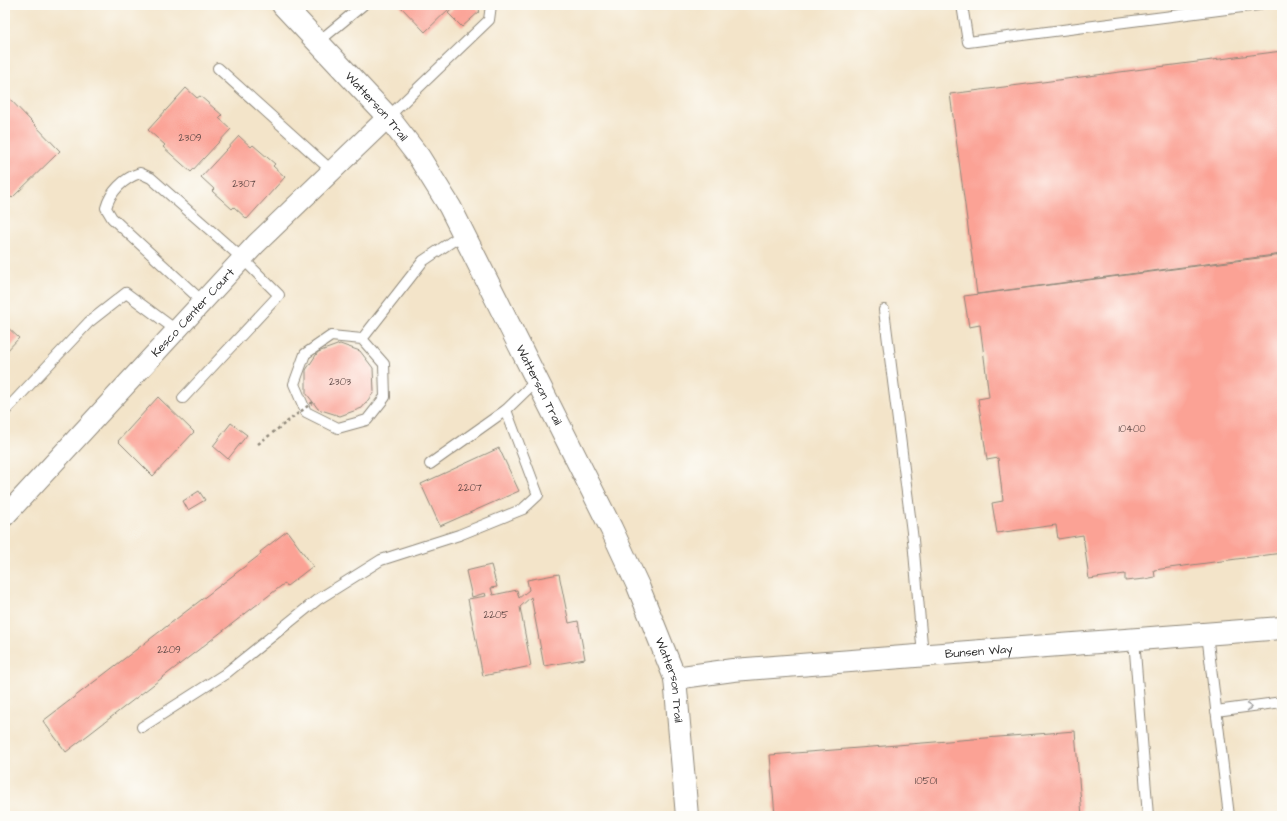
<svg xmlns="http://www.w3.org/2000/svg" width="1287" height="821" font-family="'Architects Daughter',sans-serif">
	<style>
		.building { fill: #fba295 }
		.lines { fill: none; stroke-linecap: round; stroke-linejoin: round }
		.lane-casing { stroke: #8f887a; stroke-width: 12 }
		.street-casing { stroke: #8f887a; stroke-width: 22 }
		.secondary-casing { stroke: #8f887a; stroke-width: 24 }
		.lane { stroke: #fff; stroke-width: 10 }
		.street { stroke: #fff; stroke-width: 20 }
		.secondary { stroke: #fff; stroke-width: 22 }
		.path-bridge { stroke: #8f887a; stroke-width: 2.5; stroke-dasharray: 3 3; stroke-linecap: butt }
		.oneway { stroke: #a0a0a0 }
		.labels { text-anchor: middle; stroke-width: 4; stroke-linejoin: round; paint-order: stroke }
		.number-label { font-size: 10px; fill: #5f4946 }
		.street-label { font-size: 12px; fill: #2b2b2b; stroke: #fdfcf7 }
	</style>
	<rect width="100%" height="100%" fill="#fdfcf7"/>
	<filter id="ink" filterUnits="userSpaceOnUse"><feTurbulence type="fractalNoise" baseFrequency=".025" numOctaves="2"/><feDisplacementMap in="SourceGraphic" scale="8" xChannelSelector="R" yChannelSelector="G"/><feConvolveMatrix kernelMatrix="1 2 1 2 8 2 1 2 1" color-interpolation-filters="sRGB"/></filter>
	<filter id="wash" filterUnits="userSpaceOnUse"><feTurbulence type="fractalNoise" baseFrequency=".012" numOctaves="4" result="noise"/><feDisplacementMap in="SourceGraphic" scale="16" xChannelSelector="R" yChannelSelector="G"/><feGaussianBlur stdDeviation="0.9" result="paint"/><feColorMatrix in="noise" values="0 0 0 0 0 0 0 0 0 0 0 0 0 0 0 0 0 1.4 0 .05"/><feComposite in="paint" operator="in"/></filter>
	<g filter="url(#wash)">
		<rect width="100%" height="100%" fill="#f3e4c9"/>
		<g id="blocks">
			<g class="building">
				<polygon points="399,5 453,5 425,32"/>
				<polygon points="457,5 474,5 480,11 462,27 448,13"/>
				<polygon points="1282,51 1282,254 977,294 950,94"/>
				<polygon points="186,88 197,98 200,96 222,115 219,118 231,129 191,172 163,147 165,145 148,130"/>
				<polygon points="5,94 60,151 12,198 5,191"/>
				<polygon points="239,136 251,147 253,145 275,164 273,166 285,177 247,219 234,207 232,209 212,191 214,189 201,177"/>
				<polygon points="1282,255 1282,553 1154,570 1155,577 1145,579 1125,581 1125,574 1089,579 1083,535 1058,539 1056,525 997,533 992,503 1003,501 998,458 987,460 978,399 989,397 980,325 969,327 964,296"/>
				<polygon points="5,325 19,338 5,353"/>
				<polygon points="340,344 360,351 373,368 374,392 362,408 340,416 318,409 313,402 306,393 306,370 318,352"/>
				<polygon points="158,397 194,432 153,476 118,441"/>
				<polygon points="231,423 247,435 228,459 213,446"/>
				<polygon points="499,448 519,491 440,526 421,484"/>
				<polygon points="199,491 205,500 188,510 183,501"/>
				<polygon points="287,531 313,566 287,586 285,583 66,752 43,721 261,554 260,552"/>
				<polygon points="491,565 497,587 491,588 493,595 517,590 519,598 529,590 527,580 559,574 569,623 578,621 585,659 544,666 531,597 520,607 531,666 483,676 468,599 486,596 485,593 472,597 466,571"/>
				<polygon points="1075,731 1082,816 775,816 770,755"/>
			</g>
		</g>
	</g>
	<g filter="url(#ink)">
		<use href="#blocks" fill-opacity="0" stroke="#8f887a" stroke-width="1"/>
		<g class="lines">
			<defs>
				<g id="lane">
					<polyline points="962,5 968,42 1258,5"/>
					<polyline points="318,42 363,5"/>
					<polyline points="218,68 332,171"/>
					<polyline points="388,117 489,20 491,5"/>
					<polyline points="884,310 913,540 923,656"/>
					<polyline points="362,339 384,364 385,397 367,420 338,428 306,412 294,384 305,354 331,336 362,339 423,261 463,234"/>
					<path d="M183,398l96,-103 -36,-36 -92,-81 -11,-5c-16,5 -30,19 -34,35l6,10 91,84"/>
					<polyline points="5,411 89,322 126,293 176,330"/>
					<polyline points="430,464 506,410"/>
					<polyline points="1207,634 1229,816"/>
					<polyline points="1134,639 1148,816"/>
					<polyline points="1216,711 1282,702"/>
					<polyline points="142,727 225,674 317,600 381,560 459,535 523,509 538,495 506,410 537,380"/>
				</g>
				<g id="street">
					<path id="s1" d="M5,516l251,-272 132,-127"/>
				</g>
				<g id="secondary">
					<path id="s2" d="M283,5l105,112 31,40 31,50 161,321 27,58 37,92 12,138"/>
					<path id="s3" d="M675,678l58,-8 549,-42"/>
				</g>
			</defs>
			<use href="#lane" class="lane-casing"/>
			<use href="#street" class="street-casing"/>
			<use href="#secondary" class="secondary-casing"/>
			<use href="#lane" class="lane"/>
			<use href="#street" class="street"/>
			<use href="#secondary" class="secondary"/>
			<polyline class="path-bridge" points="258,444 313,402"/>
		</g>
		<defs><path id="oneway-chevron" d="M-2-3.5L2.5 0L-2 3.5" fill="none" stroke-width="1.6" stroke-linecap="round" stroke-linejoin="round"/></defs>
		<use class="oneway" href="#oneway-chevron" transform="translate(1249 707) rotate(-8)"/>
	</g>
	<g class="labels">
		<g class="number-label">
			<text x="190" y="141">2309</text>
			<text x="244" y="187">2307</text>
			<text x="340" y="385">2303</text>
			<text x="1132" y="432">10400</text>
			<text x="470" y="491">2207</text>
			<text x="496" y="618">2205</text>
			<text x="169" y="653">2209</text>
			<text x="926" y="784">10501</text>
		</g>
		<g class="street-label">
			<text dy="4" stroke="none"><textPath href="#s2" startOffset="138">Watterson Trail</textPath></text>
			<text dy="4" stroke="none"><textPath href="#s1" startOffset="277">Kesco Center Court</textPath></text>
			<text dy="4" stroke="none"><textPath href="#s2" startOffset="462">Watterson Trail</textPath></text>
			<text dy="4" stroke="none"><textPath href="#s3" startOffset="305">Bunsen Way</textPath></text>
			<text dy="4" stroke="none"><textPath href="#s2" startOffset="786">Watterson Trail</textPath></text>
		</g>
	</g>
	<rect width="1287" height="821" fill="none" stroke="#fdfcf7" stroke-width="20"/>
</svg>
